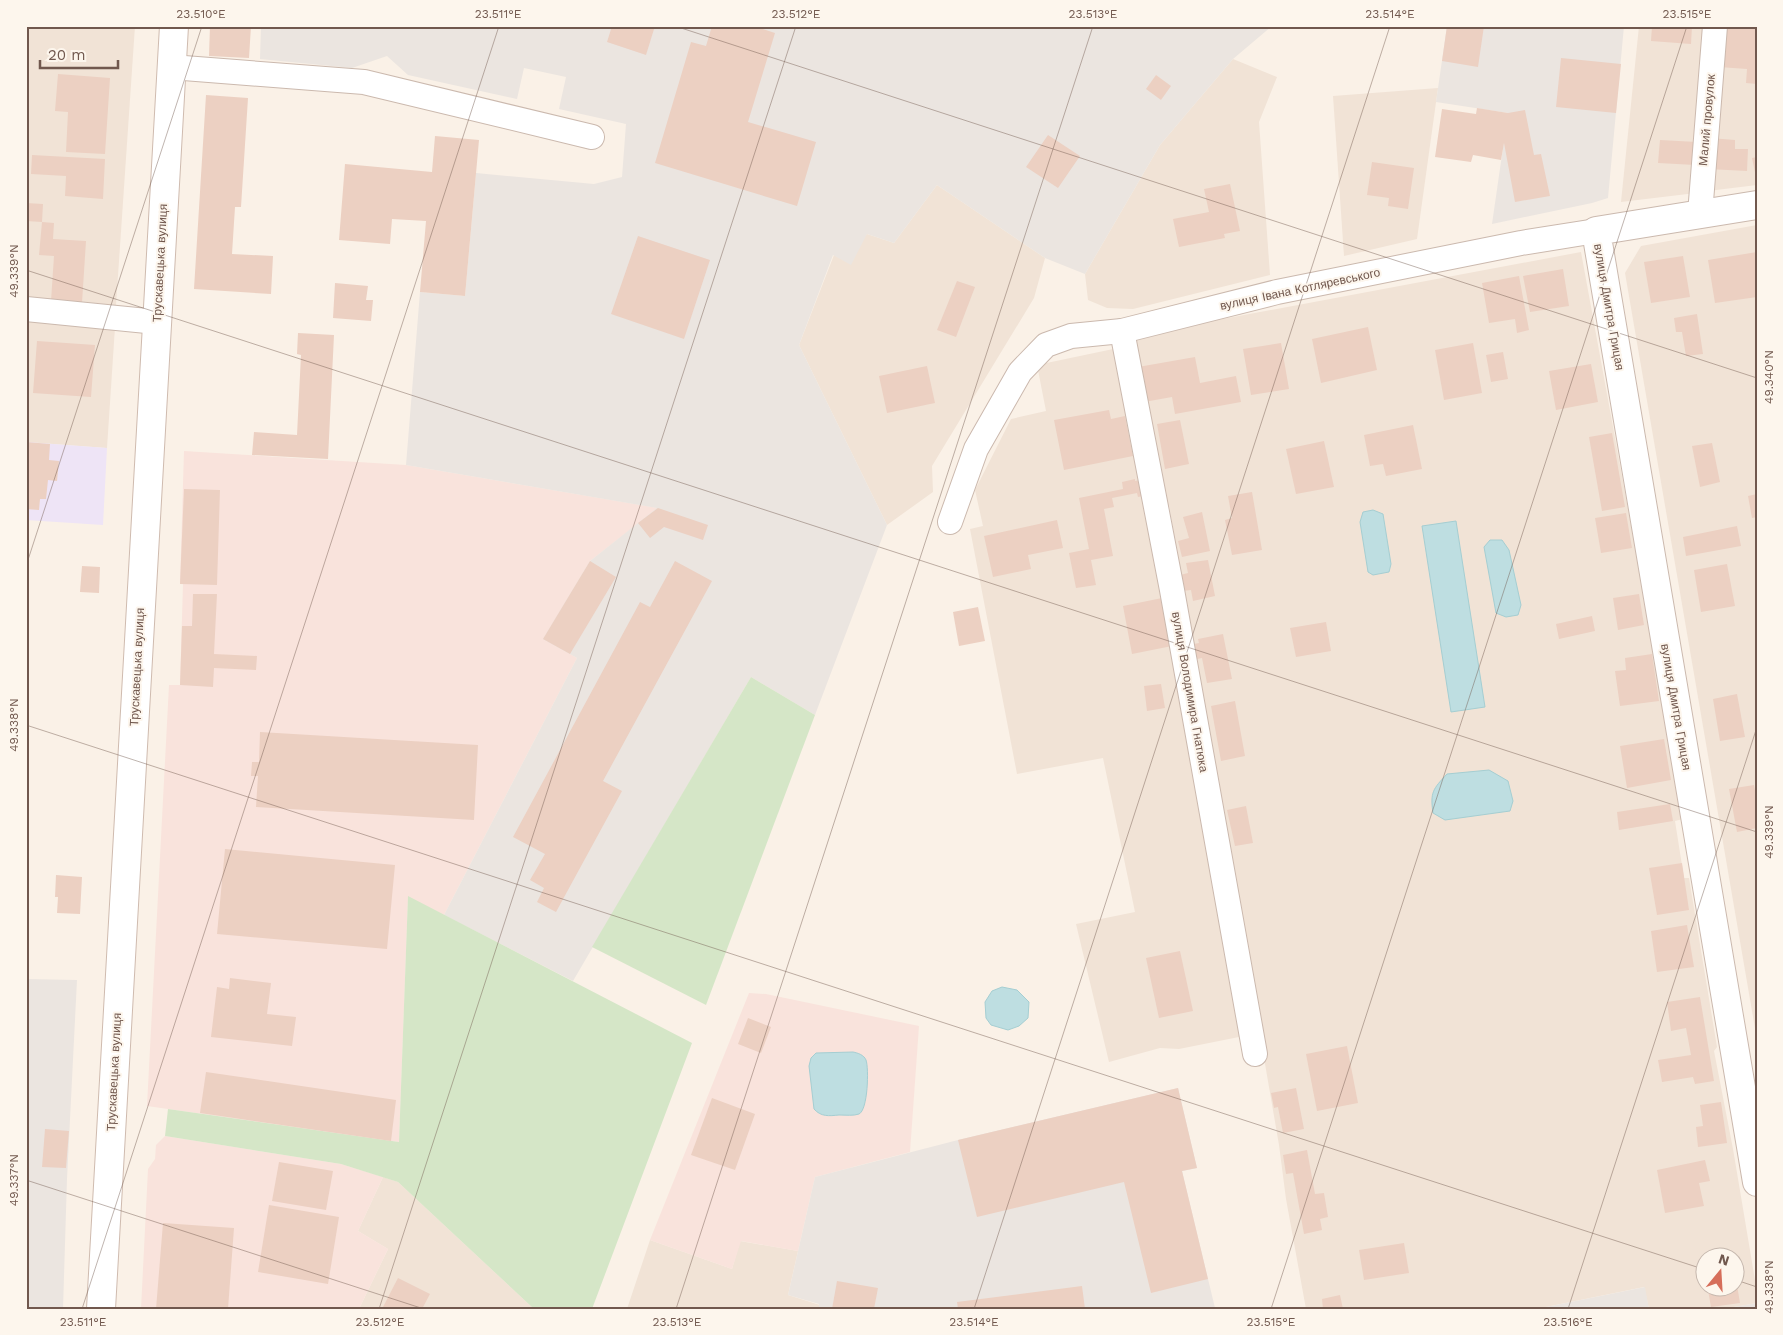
<svg xmlns="http://www.w3.org/2000/svg" width="1783" height="1335" font-family="'Work Sans',sans-serif">
	<style>
		.residential { fill: #f1e3d6; fill-rule: evenodd }
		.commercial { fill: #f9e3dc }
		.industrial { fill: #ebe5e0 }
		.education { fill: #eee4f6 }
		.green { fill: #d5e6c7 }
		.water { fill: #bedee1; stroke: #a5ced2 }
		.building { fill: #ecd0c2 }
		.lines { fill: none; stroke-linecap: round; stroke-linejoin: round }
		.minor-casing { stroke: #cbb9ae; stroke-width: 26 }
		.tertiary-casing { stroke: #cbb9ae; stroke-width: 30 }
		.secondary-casing { stroke: #cfbbaf; stroke-width: 30 }
		.minor { stroke: #fff; stroke-width: 24 }
		.tertiary { stroke: #fff; stroke-width: 28 }
		.secondary { stroke: #fff; stroke-width: 28 }
		.ticks { fill: none; stroke: #71584e; stroke-width: 1; stroke-opacity: 0.45 }
		.labels { text-anchor: middle; stroke-width: 4; stroke-linejoin: round; paint-order: stroke }
		.street-label { font-size: 12px; fill: #71584e; stroke: #fdf6ed }
		.neatline { fill: none; stroke: #71584e; stroke-width: 2 }
		.ticks-label { font-size: 12px; text-anchor: middle; fill: #71584e }
	</style>
	<rect width="100%" height="100%" fill="#faf1e7"/>
	<g class="residential">
		<polygon points="26,26 135,26 116,305 26,297"/>
		<polygon points="1639,26 1709,26 1696,193 1621,202"/>
		<polygon points="1722,26 1757,26 1757,185 1708,191"/>
		<polygon points="1233,59 1277,77 1259,122 1270,275 1133,309 1107,308 1088,300 1085,274 1160,145"/>
		<polygon points="1438,88 1417,239 1344,256 1333,96"/>
		<polygon points="937,185 1045,258 1034,298 932,466 933,492 887,525 799,345 834,255 867,234 894,243"/>
		<polygon points="1757,225 1757,1040 1625,273 1641,246"/>
		<path d="M1581,252l86,470 16,97 -8,2 9,57h5l28,169 -3,4 19,98 24,143v11l-35,6h-73l-5,-22 -108,22h-230l-20,-110 -7,-54 -15,-87 -95,-522 5,-1 -5,-30 -6,1 -31,-170zM1706,1258h30v30h-30z"/>
		<polygon points="26,319 115,327 107,448 26,442"/>
		<polygon points="1118,348 1244,1036 1179,1049 1160,1048 1109,1062 1076,924 1135,912 1103,758 1017,774 970,529 983,526 975,490 1011,419 1046,411 1037,365"/>
		<polygon points="383,1177 398,1182 534,1309 359,1309 388,1249 358,1231"/>
		<polygon points="650,1240 732,1269 740,1241 798,1251 788,1295 820,1305 819,1309 627,1309"/>
	</g>
	<g class="commercial">
		<polygon points="184,451 406,465 658,508 590,561 544,639 577,658 444,915 408,897 399,1142 147,1106 169,685 180,685 183,584 180,584"/>
		<polygon points="749,993 766,994 919,1026 910,1152 815,1177 798,1251 741,1241 732,1269 650,1240"/>
		<polygon points="165,1136 341,1164 383,1177 358,1231 388,1249 359,1309 141,1309 148,1169 155,1159 156,1145"/>
	</g>
	<g class="industrial">
		<polygon points="261,26 1272,26 1233,59 1160,145 1085,274 1045,258 937,185 894,243 867,234 851,265 833,255 799,345 887,525 815,715 751,677 573,981 444,915 577,658 543,639 590,561 657,508 406,465 420,292 465,296 476,173 594,184 622,177 626,124 559,109 566,77 524,68 517,99 408,75 387,56 352,68 260,59"/>
		<polygon points="1447,26 1624,26 1608,198 1592,203 1492,224 1508,113 1436,102"/>
		<polygon points="26,979 77,980 67,1179 63,1309 26,1309"/>
		<polygon points="1178,1088 1197,1168 1182,1171 1215,1308 819,1309 819,1304 788,1295 815,1177 958,1140"/>
		<polygon points="1645,1287 1649,1309 1536,1309"/>
		<polygon points="1757,1303 1757,1309 1722,1309"/>
	</g>
	<polygon class="education" points="26,442 107,448 103,525 26,520"/>
	<g class="green">
		<polygon points="751,677 815,715 706,1005 592,947"/>
		<polygon points="408,896 692,1043 592,1309 534,1309 398,1182 341,1164 165,1136 168,1109 399,1142"/>
	</g>
	<g class="water">
		<polygon points="1373,510 1383,514 1391,564 1389,572 1373,575 1368,572 1360,522 1363,512"/>
		<polygon points="1456,521 1485,707 1451,712 1422,526"/>
		<polygon points="1490,540 1502,540 1509,550 1521,605 1518,615 1506,617 1496,613 1484,547"/>
		<path d="M1489,770l19,11 5,20 -3,10 -65,9 -12,-7c-3,-21 0,-24 14,-39z"/>
		<polygon points="1002,987 1017,990 1029,1002 1028,1018 1019,1026 1008,1030 991,1025 986,1018 985,1002 992,991"/>
		<path d="M853,1052c5,1 11,3 13,8 3,8 2,50 -7,54 -5,2 -14,1 -20,1 -10,1 -18,2 -25,-6l-5,-43 2,-8 5,-5z"/>
	</g>
	<g class="building">
		<polygon points="210,26 251,26 249,58 209,56"/>
		<polygon points="612,26 655,26 646,55 607,42"/>
		<polygon points="712,26 753,26 775,33 748,122 816,142 797,206 655,163 691,42 706,46"/>
		<polygon points="1447,26 1484,26 1478,67 1442,61"/>
		<polygon points="1652,26 1692,26 1691,44 1651,41"/>
		<polygon points="1722,26 1757,28 1757,84 1746,83 1747,69 1719,67"/>
		<polygon points="1561,58 1621,64 1616,113 1556,107"/>
		<polygon points="58,74 110,78 105,154 66,152 68,112 55,111"/>
		<polygon points="1156,75 1171,86 1161,100 1146,89"/>
		<polygon points="206,95 248,98 241,207 235,207 232,254 273,256 271,294 194,289"/>
		<polygon points="1477,108 1508,113 1525,110 1534,155 1541,154 1550,196 1515,202 1504,143 1501,160 1473,155 1471,162 1435,157 1442,109 1476,114"/>
		<polygon points="1048,135 1080,156 1058,188 1026,167"/>
		<polygon points="435,136 479,140 465,296 420,292 426,221 392,219 390,244 339,240 345,164 432,172"/>
		<polygon points="1710,138 1735,140 1735,149 1748,149 1747,171 1708,169"/>
		<polygon points="1660,140 1697,142 1695,165 1658,163"/>
		<polygon points="32,155 105,159 103,199 65,196 66,176 31,174"/>
		<polygon points="1757,157 1757,177 1756,177 1752,158"/>
		<polygon points="1372,162 1414,168 1408,209 1388,206 1389,198 1367,195"/>
		<polygon points="1230,184 1240,231 1224,234 1225,238 1179,247 1173,219 1209,212 1204,189"/>
		<polygon points="26,203 43,204 42,222 54,223 53,239 86,241 82,303 51,301 54,256 39,255 42,222 26,221"/>
		<polygon points="638,236 710,260 684,339 611,314"/>
		<polygon points="1757,252 1757,297 1715,303 1708,260"/>
		<polygon points="1683,256 1690,297 1651,303 1644,262"/>
		<polygon points="1563,269 1569,306 1530,312 1523,276"/>
		<polygon points="1519,276 1529,330 1517,333 1515,319 1489,323 1482,283"/>
		<polygon points="957,281 975,287 956,337 937,330"/>
		<polygon points="335,283 368,286 366,300 373,300 371,321 333,318"/>
		<polygon points="1697,314 1703,354 1686,356 1682,332 1676,332 1674,318"/>
		<polygon points="1368,327 1377,370 1321,383 1312,339"/>
		<polygon points="298,333 334,335 328,459 252,455 254,432 297,435 301,355 297,354"/>
		<polygon points="37,341 95,345 91,397 33,393"/>
		<polygon points="1281,343 1289,389 1251,395 1243,349"/>
		<polygon points="1473,343 1482,393 1444,400 1435,350"/>
		<polygon points="1503,352 1508,379 1491,382 1486,355"/>
		<polygon points="1195,357 1200,383 1236,376 1241,402 1175,414 1172,397 1144,402 1138,367"/>
		<polygon points="1591,364 1598,402 1556,410 1549,371"/>
		<polygon points="927,366 935,403 887,413 879,376"/>
		<polygon points="1109,410 1111,419 1125,416 1133,456 1064,470 1054,420"/>
		<polygon points="1180,420 1189,464 1165,469 1157,424"/>
		<polygon points="1413,425 1422,469 1386,476 1383,464 1370,466 1364,435"/>
		<polygon points="1612,433 1625,507 1602,511 1589,437"/>
		<polygon points="1324,441 1334,487 1296,494 1286,449"/>
		<polygon points="26,442 50,444 49,460 59,461 57,481 48,480 46,499 40,499 39,510 26,509"/>
		<polygon points="1712,443 1720,482 1700,487 1692,446"/>
		<polygon points="1135,479 1135,481 1145,479 1148,495 1138,497 1137,493 1112,498 1114,507 1104,509 1113,556 1091,560 1096,585 1076,588 1069,553 1089,549 1079,498 1123,489 1122,482"/>
		<polygon points="184,489 220,490 217,585 180,584"/>
		<polygon points="1252,492 1262,550 1232,555 1225,520 1232,518 1228,496"/>
		<polygon points="1757,494 1757,517 1752,518 1748,496"/>
		<polygon points="658,508 708,525 703,540 664,527 650,538 638,523"/>
		<polygon points="1202,512 1210,551 1182,557 1178,541 1189,538 1183,517"/>
		<polygon points="1626,513 1632,548 1601,553 1595,518"/>
		<polygon points="1057,520 1063,548 1028,555 1031,569 993,577 984,536"/>
		<polygon points="1737,526 1741,546 1686,556 1683,537"/>
		<polygon points="1208,560 1215,596 1193,601 1191,590 1183,591 1180,575 1188,573 1186,563"/>
		<polygon points="590,561 616,577 570,654 543,639"/>
		<polygon points="675,561 712,581 603,781 622,791 556,912 537,902 544,888 530,880 545,854 513,837 640,602 650,607"/>
		<polygon points="1727,564 1735,606 1701,612 1694,570"/>
		<polygon points="82,566 100,567 99,593 80,592"/>
		<polygon points="193,594 217,594 214,654 257,656 256,670 214,668 213,687 180,685 182,626 192,626"/>
		<polygon points="1639,594 1644,625 1618,630 1613,598"/>
		<polygon points="1162,598 1172,646 1132,654 1123,606"/>
		<polygon points="978,607 985,641 959,646 953,612"/>
		<polygon points="1592,616 1595,631 1559,639 1556,624"/>
		<polygon points="1326,622 1331,651 1296,657 1290,628"/>
		<polygon points="1223,634 1232,679 1207,683 1202,658 1197,659 1194,644 1199,643 1198,639"/>
		<polygon points="1652,654 1659,701 1620,706 1615,671 1626,670 1625,658"/>
		<polygon points="1161,684 1165,708 1147,711 1144,686"/>
		<polygon points="1737,694 1745,737 1720,741 1713,699"/>
		<polygon points="1235,701 1245,756 1221,761 1211,706"/>
		<polygon points="260,732 478,745 474,820 256,807 258,776 251,776 252,762 259,762"/>
		<polygon points="1664,739 1671,780 1627,788 1620,746"/>
		<polygon points="1754,785 1757,801 1757,828 1737,832 1729,789"/>
		<polygon points="1670,804 1673,821 1619,830 1617,812"/>
		<polygon points="1246,806 1253,843 1235,846 1227,810"/>
		<polygon points="225,849 395,865 387,949 217,934"/>
		<polygon points="1682,863 1689,910 1657,915 1649,868"/>
		<polygon points="56,875 82,877 80,914 57,913 58,897 55,897"/>
		<polygon points="1687,925 1694,967 1657,972 1651,931"/>
		<polygon points="1180,951 1193,1011 1159,1018 1146,958"/>
		<polygon points="230,978 271,983 267,1014 296,1017 292,1046 211,1037 217,987 229,989"/>
		<polygon points="1700,997 1714,1081 1695,1084 1693,1077 1662,1082 1658,1060 1691,1055 1686,1028 1671,1031 1667,1002"/>
		<polygon points="748,1018 771,1027 761,1053 738,1044"/>
		<polygon points="1347,1046 1358,1103 1317,1111 1306,1054"/>
		<polygon points="206,1072 396,1100 391,1141 200,1113"/>
		<polygon points="1178,1088 1197,1168 1182,1171 1208,1279 1151,1293 1124,1182 977,1217 958,1140"/>
		<polygon points="1296,1088 1304,1129 1283,1133 1278,1107 1274,1108 1271,1093"/>
		<polygon points="712,1098 755,1114 735,1170 691,1155"/>
		<polygon points="1721,1102 1727,1143 1698,1147 1696,1127 1703,1126 1700,1105"/>
		<polygon points="45,1129 69,1131 66,1168 42,1167"/>
		<polygon points="1307,1150 1315,1194 1324,1193 1328,1217 1320,1219 1322,1230 1304,1234 1293,1173 1286,1174 1283,1155"/>
		<polygon points="1705,1160 1710,1181 1699,1183 1704,1206 1665,1213 1657,1170"/>
		<polygon points="279,1162 333,1171 326,1210 272,1201"/>
		<polygon points="269,1205 339,1217 328,1284 258,1272"/>
		<polygon points="163,1223 234,1228 228,1309 156,1309"/>
		<polygon points="1404,1243 1409,1273 1364,1280 1359,1250"/>
		<polygon points="398,1278 430,1294 422,1309 382,1309"/>
		<polygon points="837,1281 878,1288 874,1309 832,1309"/>
		<polygon points="1736,1285 1737,1285 1740,1303 1711,1307 1708,1290 1736,1288"/>
		<polygon points="1082,1286 1085,1309 958,1309 957,1302"/>
		<polygon points="1340,1295 1343,1309 1323,1309 1322,1299"/>
	</g>
	<g class="lines">
		<defs>
			<g id="minor">
				<polyline points="171,67 364,82 592,137"/>
				<polyline points="1700,214 1715,26"/>
				<polyline points="26,309 157,322"/>
				<polyline points="1122,331 1172,590 1255,1054"/>
				<polyline points="950,522 976,449 1020,372 1046,345 1071,336 1122,331 1277,292 1521,243 1596,231"/>
			</g>
			<polyline id="tertiary" points="1757,205 1596,231 1757,1182"/>
			<polyline id="secondary" points="101,1309 174,26"/>
		</defs>
		<use href="#minor" class="minor-casing"/>
		<use href="#tertiary" class="tertiary-casing"/>
		<use href="#secondary" class="secondary-casing"/>
		<use href="#minor" class="minor"/>
		<use href="#tertiary" class="tertiary"/>
		<use href="#secondary" class="secondary"/>
	</g>
	<path class="ticks" d="M675,26l1082,352M26,270l1731,562M26,566l176,-540M26,725l1680,545M26,1180l398,129M1736,1280l21,7M82,1309l417,-1283M379,1309l417,-1283M676,1309l417,-1283M974,1309l416,-1283M1271,1309l416,-1283M1568,1309l189,-582"/>
	<g class="labels">
		<g class="street-label">
			<text transform="translate(1707 120) rotate(-85)" y="4">Малий провулок</text>
			<text transform="translate(160 263) rotate(-87)" y="4">Трускавецька вулиця</text>
			<text transform="translate(1300 289) rotate(-12)" y="4">вулиця Івана Котляревського</text>
			<text transform="translate(1609 307) rotate(80)" y="4">вулиця Дмитра Грицая</text>
			<text transform="translate(137 667) rotate(-87)" y="4">Трускавецька вулиця</text>
			<text transform="translate(1190 692) rotate(80)" y="4">вулиця Володимира Гнатюка</text>
			<text transform="translate(1676 707) rotate(80)" y="4">вулиця Дмитра Грицая</text>
			<text transform="translate(114 1072) rotate(-87)" y="4">Трускавецька вулиця</text>
		</g>
	</g>
	<rect width="1783" height="1335" fill="none" stroke="#fdf6ed" stroke-width="55"/>
	<g transform="translate(1720 1272) rotate(18)"><circle r="24" fill="#fdf6ed" stroke="#c5b7ad"/>
	<path d="M0-4L9 19L0 12L-9 19Z" fill="#d66e5a"/>
	<text y="-8" font-size="14" font-weight="bold" text-anchor="middle" fill="#71584e">N</text>
	</g>
	<path d="M40 60v8h78v-8" fill="none" stroke="#71584e" stroke-width="2.5"/>
	<text x="48" y="60" font-size="15" fill="#71584e" stroke="#fdf6ed" stroke-width="4" paint-order="stroke">20 m</text>
	<rect x="28" y="28" width="1728" height="1280" class="neatline"/>
	<g class="ticks-label">
		<text x="201" y="18">23.510°E</text>
		<text x="498" y="18">23.511°E</text>
		<text x="796" y="18">23.512°E</text>
		<text x="1093" y="18">23.513°E</text>
		<text x="1390" y="18">23.514°E</text>
		<text x="1687" y="18">23.515°E</text>
		<text transform="translate(14 271) rotate(-90)" y="4">49.339°N</text>
		<text transform="translate(1769 377) rotate(-90)" y="4">49.340°N</text>
		<text transform="translate(14 725) rotate(-90)" y="4">49.338°N</text>
		<text transform="translate(1769 832) rotate(-90)" y="4">49.339°N</text>
		<text transform="translate(14 1180) rotate(-90)" y="4">49.337°N</text>
		<text transform="translate(1769 1287) rotate(-90)" y="4">49.338°N</text>
		<text x="83" y="1326">23.511°E</text>
		<text x="380" y="1326">23.512°E</text>
		<text x="677" y="1326">23.513°E</text>
		<text x="974" y="1326">23.514°E</text>
		<text x="1271" y="1326">23.515°E</text>
		<text x="1568" y="1326">23.516°E</text>
	</g>
</svg>
